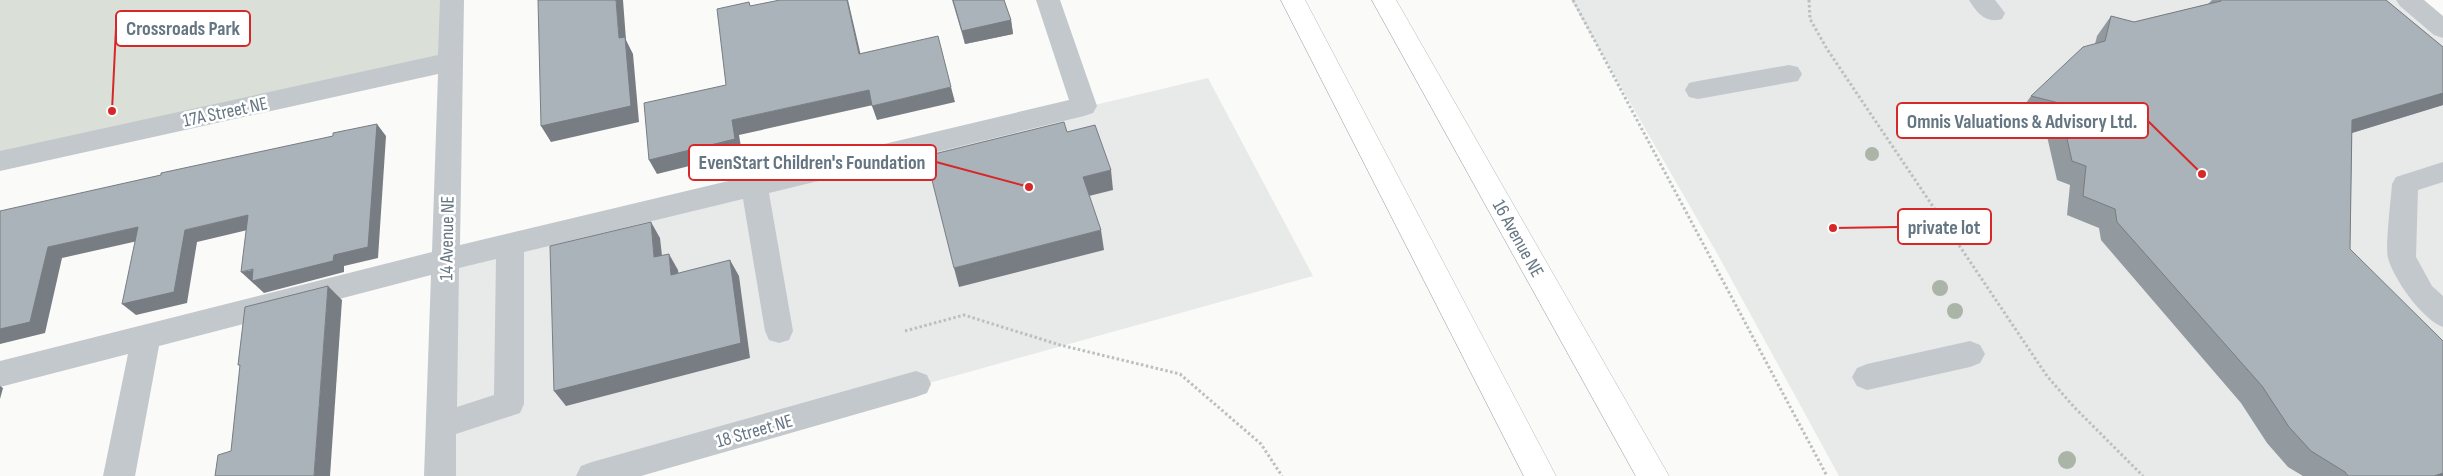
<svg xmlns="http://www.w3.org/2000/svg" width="2443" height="476" font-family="'Sofia Sans Condensed',sans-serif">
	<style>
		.built { fill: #e8e9e9 }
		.green { fill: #dadfd7 }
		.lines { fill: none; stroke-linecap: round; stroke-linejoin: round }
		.highway-casing { stroke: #b4b9bd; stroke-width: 1 }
		.path { stroke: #bbbfc2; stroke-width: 3; stroke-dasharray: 2.5 2.5; stroke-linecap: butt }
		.minor { fill: #c3c8cc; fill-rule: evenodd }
		.highway { fill: #fff; fill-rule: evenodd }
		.tree { fill: #aab4a7 }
		.wall { fill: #929a9f }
		.shaded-wall { fill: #777d82 }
		.building { fill: #aab3b9; stroke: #777d82 }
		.labels { text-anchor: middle; stroke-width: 5; stroke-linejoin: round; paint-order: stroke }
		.street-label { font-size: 19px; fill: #657683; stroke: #fff }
		.leader { fill: none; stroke: #d62828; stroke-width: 2 }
		.callout-dot { fill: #d62828; stroke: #fff; stroke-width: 2 }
		.callout { fill: #fff; stroke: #d62828; stroke-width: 2 }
		.callout-label { font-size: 20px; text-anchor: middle; font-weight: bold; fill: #657683 }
	</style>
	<rect width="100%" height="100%" fill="#fafaf8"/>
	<g class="built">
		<polygon points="1571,0 2408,0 2443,29 2443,476 1839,476 1718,255"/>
		<polygon points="1208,78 1313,276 595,476 440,476 445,260"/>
	</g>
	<polygon class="green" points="0,0 452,0 449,62 0,161"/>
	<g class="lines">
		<defs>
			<g id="highway">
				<polygon points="1281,0 1305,0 1556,476 1524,476"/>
				<polygon points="1372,0 1396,0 1669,476 1636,476"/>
			</g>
		</defs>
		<use href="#highway" class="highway-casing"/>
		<g class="path">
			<polyline points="1573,0 1827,476"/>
			<polyline points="1809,0 1810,19 1827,49 2047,376 2074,407 2143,476"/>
			<polyline points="905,331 964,315 1060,345 1180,374 1261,444 1282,476"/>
		</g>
		<g class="minor">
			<path d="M440,0h24l-4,245 609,-145 -33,-100h24l37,106 -4,7 -9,3 -315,77 24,138 -4,9 -10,3 -10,-3 -4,-9 -22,-132 -219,53v152l-4,9 -64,21v42h-32l7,-201 -272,71 -24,130h-32l25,-122 -128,33v-26l432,-109 6,-178 -438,97v-20l438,-96zM496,259l-2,136 -37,12 2,-139z"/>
			<path d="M1969,0h26l10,13 -3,6c-16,5 -25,-6 -33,-19z"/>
			<polygon points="2396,0 2424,0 2443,16 2443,38 2434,35 2400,6"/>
			<polygon points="1789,65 1798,67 1802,74 1798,81 1698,99 1689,97 1685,90 1689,83 1698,81"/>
			<path d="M2443,162v20l-25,8 -2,67 16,29 11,10v31c-20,-7 -49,-47 -55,-69 -3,-12 3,-58 4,-74l4,-7z"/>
			<polygon points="1970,341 1980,345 1985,354 1980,363 1970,367 1867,390 1857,386 1852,377 1857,368 1867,364"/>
			<polygon points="916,371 927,375 931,384 927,393 916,397 641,476 576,476 581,466 592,462"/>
		</g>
		<use href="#highway" class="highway"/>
	</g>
	<g class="tree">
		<circle cx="1872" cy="154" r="7"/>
		<circle cx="1940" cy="288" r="8"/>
		<circle cx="1955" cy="311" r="8"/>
		<circle cx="2067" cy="460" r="9"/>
	</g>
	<g class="wall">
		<polygon points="952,0 1004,0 1011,20 1013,34 965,44"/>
		<polygon points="2212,0 2386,0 2443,47 2443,105 2352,133 2350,249 2443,476 2303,476 2288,467 2267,443 2241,403 2101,240 2099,228 2067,215 2070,185 2057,180 2044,123 2017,116 2031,96 2095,44 2097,36 2111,16 2134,22 2208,4"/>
	</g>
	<g class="shaded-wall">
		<polygon points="616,0 623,0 626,40 633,54 639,122 551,142 541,126 619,38"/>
		<polygon points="847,0 848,0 864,69 859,54"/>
		<polygon points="1011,20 1013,34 965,44 962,31"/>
		<polygon points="951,87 955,102 877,120 872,106"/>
		<polygon points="869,90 873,105 739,135 742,153 657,174 649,160 732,120"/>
		<polygon points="2443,93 2443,105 2332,139 2352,120"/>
		<polygon points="377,124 386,136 378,258 344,266 344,272 264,293 241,272 334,255"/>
		<polygon points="1111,170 1113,190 1085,197 1083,177"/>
		<polygon points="248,215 260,227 197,242 187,303 136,315 122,304 185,230"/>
		<polygon points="651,222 660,238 664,273 654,257"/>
		<polygon points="138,227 151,238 62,258 45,333 0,344 0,329 48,247"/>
		<polygon points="1101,230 1104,250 959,287 954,268"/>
		<polygon points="669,254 678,270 680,291 671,275"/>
		<polygon points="730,260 739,276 750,358 566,406 554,391"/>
		<polygon points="328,286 342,300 330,476 314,476"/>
		<polygon points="0,386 3,388 0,399"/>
		<polygon points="2443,473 2443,476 2434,476"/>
	</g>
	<g class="building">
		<polygon points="538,0 616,0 619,38 625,37 631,106 541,126"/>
		<polygon points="780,0 847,0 859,54 938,36 951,87 872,106 869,90 732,120 735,139 649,160 644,103 726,85 717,9 749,2 750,6"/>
		<polygon points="953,0 1004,0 1011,20 962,31"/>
		<polygon points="2220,0 2386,0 2443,47 2443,93 2352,120 2350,249 2443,341 2443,473 2434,476 2348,476 2345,472 2311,451 2289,427 2262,386 2117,222 2115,209 2083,196 2086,166 2072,161 2059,103 2031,96 2083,47 2105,41 2111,16 2134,22 2221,1"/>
		<polygon points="1064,122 1067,132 1095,125 1111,170 1083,177 1101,230 954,268 926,156"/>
		<polygon points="377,124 368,247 334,255 333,261 252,281 253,269 241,272 248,215 185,230 174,292 122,304 138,227 48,247 30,322 0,329 0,211 161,175 161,173 333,136 333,133"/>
		<polygon points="651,222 654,257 669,254 671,275 730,260 741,343 554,391 550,246"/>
		<polygon points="328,286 314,476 215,476 218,455 231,451 240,365 238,365 245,307"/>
	</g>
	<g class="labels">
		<g class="street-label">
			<text transform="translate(225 111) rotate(-12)" y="7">17A Street NE</text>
			<text transform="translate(446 238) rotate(-89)" y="7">14 Avenue NE</text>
			<text transform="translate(1519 238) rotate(61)" y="7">16 Avenue NE</text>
			<text transform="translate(754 430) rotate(-16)" y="7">18 Street NE</text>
		</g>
	</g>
	<path class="leader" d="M112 111L116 28M2202 174L2148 121M1029 187L936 162M1833 228L1898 227"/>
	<g class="callout-dot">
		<circle cx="112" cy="111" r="5"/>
		<circle cx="2202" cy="174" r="5"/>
		<circle cx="1029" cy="187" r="5"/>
		<circle cx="1833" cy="228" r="5"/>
	</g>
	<g class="callout">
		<rect x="116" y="11" width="134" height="35" rx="5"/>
		<rect x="1897" y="103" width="251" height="35" rx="5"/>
		<rect x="689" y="145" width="247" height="35" rx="5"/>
		<rect x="1898" y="209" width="93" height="35" rx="5"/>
	</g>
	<g class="callout-label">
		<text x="183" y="35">Crossroads Park</text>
		<text x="2022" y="128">Omnis Valuations &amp; Advisory Ltd.</text>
		<text x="812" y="169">EvenStart Children's Foundation</text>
		<text x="1944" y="234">private lot</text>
	</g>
</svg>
